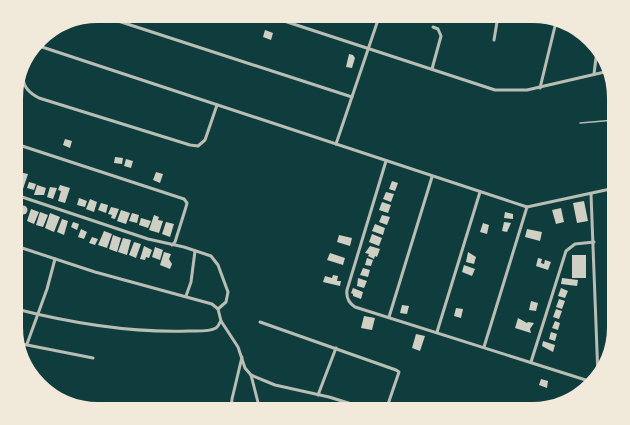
<svg xmlns="http://www.w3.org/2000/svg" width="630" height="425" font-family="'Space Grotesk',sans-serif">
	<style>
		.building { fill: #cfcfc3 }
		.lines { fill: none; stroke-linecap: round; stroke-linejoin: round }
		.service { stroke: #b8beb3; stroke-width: 1.5 }
		.minor { stroke: #b8beb3; stroke-width: 3 }
		.rim { fill: none; stroke: #f1e9da; stroke-width: 2 }
	</style>
	<rect width="100%" height="100%" fill="#0f3d3e"/>
	<g class="building">
		<polygon points="265,30 273,33 271,40 263,37"/>
		<polygon points="349,54 353,55 355,58 352,68 346,67"/>
		<polygon points="65,139 72,141 70,148 63,145"/>
		<polygon points="115,157 123,158 122,164 114,163"/>
		<polygon points="126,159 133,161 131,168 124,166"/>
		<polygon points="19,172 28,174 23,189 16,186"/>
		<polygon points="156,172 163,174 160,183 153,180"/>
		<polygon points="392,181 398,183 395,191 389,189"/>
		<polygon points="29,182 36,184 34,190 27,188"/>
		<polygon points="37,185 46,188 44,195 34,195"/>
		<polygon points="60,185 70,188 65,203 58,201 61,191 58,190"/>
		<polygon points="50,187 57,188 53,199 47,197"/>
		<polygon points="386,192 394,194 391,202 383,199"/>
		<polygon points="79,198 87,201 85,207 77,205"/>
		<polygon points="90,199 97,202 94,212 86,209"/>
		<polygon points="584,201 588,221 577,223 573,203"/>
		<polygon points="382,202 391,205 388,213 379,210"/>
		<polygon points="101,203 108,205 106,213 98,210"/>
		<circle cx="23" cy="210" r="4.5"/>
		<polygon points="111,207 119,209 115,219 111,218 112,215 108,214"/>
		<polygon points="561,208 564,222 556,224 552,210"/>
		<polygon points="31,209 39,212 34,224 27,221"/>
		<polygon points="121,210 130,213 126,224 117,221"/>
		<polygon points="40,212 48,215 43,227 36,225"/>
		<polygon points="505,212 513,214 513,219 504,218"/>
		<polygon points="50,213 60,217 54,232 45,228"/>
		<polygon points="132,213 139,215 137,223 129,221"/>
		<polygon points="154,215 159,217 158,220 163,221 159,233 149,230"/>
		<polygon points="382,215 390,217 387,225 379,222"/>
		<polygon points="141,218 151,221 148,228 139,225"/>
		<polygon points="62,219 68,221 64,235 57,232"/>
		<polygon points="73,222 79,224 77,230 71,227"/>
		<polygon points="166,222 174,224 170,237 162,234"/>
		<polygon points="504,222 511,223 507,232 502,231"/>
		<polygon points="483,223 489,225 487,234 480,232"/>
		<polygon points="375,224 385,228 383,235 372,231"/>
		<polygon points="81,229 87,232 84,239 78,237"/>
		<polygon points="527,229 542,232 540,241 525,237"/>
		<polygon points="104,231 112,234 107,248 98,245"/>
		<polygon points="372,234 382,238 379,246 369,242"/>
		<polygon points="113,235 121,238 117,252 109,249"/>
		<polygon points="339,235 352,238 350,246 337,242"/>
		<polygon points="92,237 98,239 95,245 89,243"/>
		<polygon points="123,238 131,240 127,255 118,252"/>
		<polygon points="134,242 141,244 136,258 129,255"/>
		<polygon points="144,246 152,250 149,258 146,257 145,260 140,259"/>
		<polygon points="370,246 380,249 377,257 375,256 374,259 368,256 369,254 365,253"/>
		<polygon points="155,247 163,250 160,260 152,257"/>
		<polygon points="164,252 171,254 169,259 172,264 170,269 160,265"/>
		<polygon points="468,252 476,257 474,264 466,262"/>
		<polygon points="330,253 345,258 343,265 327,260"/>
		<rect x="572" y="255" width="14" height="23"/>
		<polygon points="367,258 373,260 371,266 365,265"/>
		<polygon points="538,258 542,259 541,263 544,264 545,260 551,262 548,270 536,266"/>
		<polygon points="464,265 475,269 472,276 462,272"/>
		<polygon points="363,268 370,270 368,277 360,275"/>
		<polygon points="333,275 338,276 337,281 341,281 340,286 323,282 325,276 332,278"/>
		<polygon points="358,278 367,281 364,288 357,286"/>
		<polygon points="562,278 578,280 577,286 561,284"/>
		<polygon points="353,288 363,292 361,299 353,296 353,294 351,293"/>
		<polygon points="561,288 568,291 565,298 558,296"/>
		<polygon points="559,299 565,301 562,309 556,307"/>
		<polygon points="531,301 538,303 536,311 529,310"/>
		<polygon points="402,305 409,306 407,314 400,313"/>
		<polygon points="456,308 463,309 461,318 454,316"/>
		<polygon points="556,309 562,311 559,319 553,317"/>
		<polygon points="364,316 375,318 372,330 361,328"/>
		<polygon points="518,318 527,323 528,322 534,323 530,329 531,333 515,328"/>
		<polygon points="555,321 560,323 558,330 552,328"/>
		<polygon points="551,332 557,334 555,341 549,339"/>
		<polygon points="416,334 425,336 420,351 412,348"/>
		<polygon points="543,341 555,345 553,352 542,346"/>
		<polygon points="541,379 548,381 547,388 539,385"/>
	</g>
	<g class="lines">
		<polyline class="service" points="580,123 615,120"/>
		<g class="minor">
			<polyline points="531,15 547,19"/>
			<polyline points="275,18 495,90 527,90 609,71"/>
			<polyline points="112,19 352,97"/>
			<polyline points="494,40 498,16"/>
			<polyline points="36,45 527,207 615,188"/>
			<path d="M34,48c-9,20 -21,37 5,50l151,47 8,1 7,-6 12,-35"/>
			<polyline points="432,69 441,36 438,29 433,27"/>
			<polyline points="594,74 597,50"/>
			<polyline points="540,88 556,22"/>
			<polyline points="16,144 184,199 187,203 186,207 175,242 172,245"/>
			<polyline points="336,144 379,17"/>
			<path d="M386,161l-39,129c-1,7 2,13 8,17l237,75"/>
			<polyline points="591,194 598,377"/>
			<polyline points="16,195 148,239 184,247 211,256 218,265 228,292 226,302 218,309"/>
			<polyline points="16,246 95,272 212,304 218,309 221,321 238,347 245,368 251,375 275,385 329,397 371,410"/>
			<polyline points="186,296 191,282 195,251"/>
			<path d="M16,309c55,14 115,24 173,22 7,0 20,1 27,-3 3,-2 3,-5 5,-7"/>
			<polyline points="389,317 432,177"/>
			<polyline points="260,322 396,370 399,372 386,410"/>
			<polyline points="437,332 480,192"/>
			<polyline points="17,343 93,358"/>
			<polyline points="27,344 47,289 55,259"/>
			<polyline points="484,347 527,207"/>
			<polyline points="531,362 566,251 575,244 594,242"/>
			<polyline points="251,375 260,410"/>
			<polyline points="318,395 336,348"/>
			<polyline points="231,410 232,399 242,357"/>
		</g>
	</g>
	<path d="M0 0H630V425H0ZM98 22H532A76 76 0 0 1 608 98V327A76 76 0 0 1 532 403H98A76 76 0 0 1 22 327V98A76 76 0 0 1 98 22Z" fill="#f1e9da" fill-rule="evenodd"/>
	<path class="rim" d="M98 22H532A76 76 0 0 1 608 98V327A76 76 0 0 1 532 403H98A76 76 0 0 1 22 327V98A76 76 0 0 1 98 22Z"/>
</svg>
